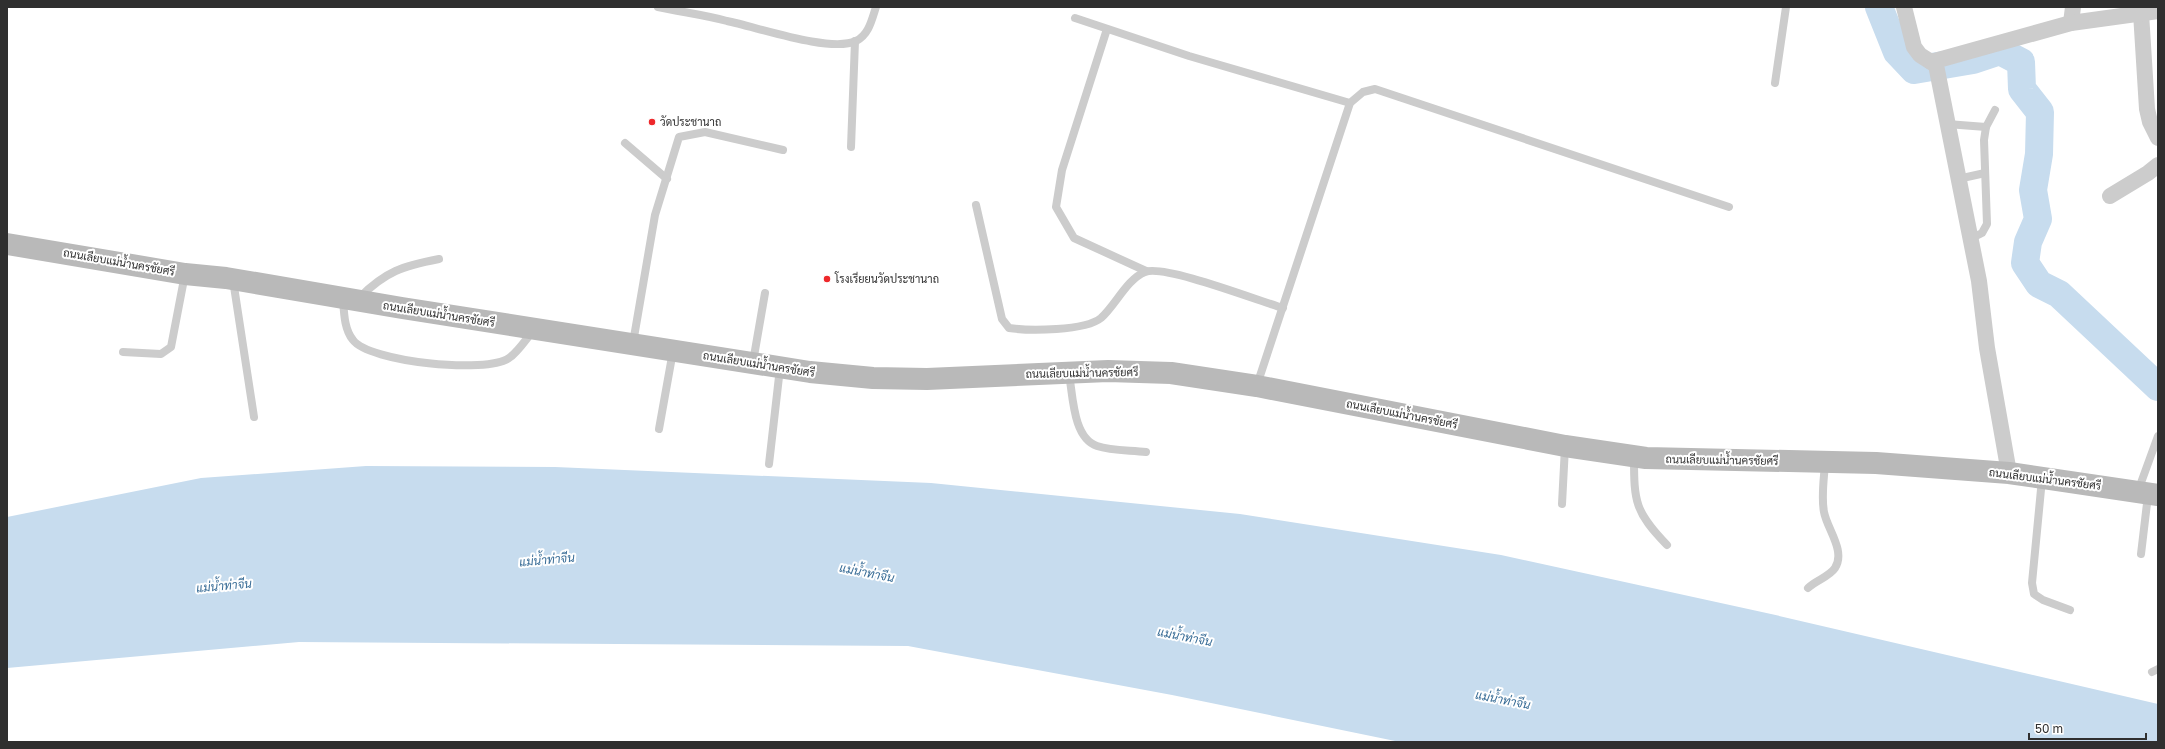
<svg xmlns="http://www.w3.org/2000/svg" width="2165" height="749" font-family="'Golos Text',Sarabun,sans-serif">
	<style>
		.water { fill: #c7dcee }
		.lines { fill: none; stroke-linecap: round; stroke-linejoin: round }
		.river { stroke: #c7dcee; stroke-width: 28 }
		.lane { stroke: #ccc; stroke-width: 8 }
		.street { stroke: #ccc; stroke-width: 16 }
		.secondary { stroke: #b9b9b9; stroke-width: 22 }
		.poi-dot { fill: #ee282b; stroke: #fff; stroke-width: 1.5 }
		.labels { text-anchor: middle; stroke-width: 4; stroke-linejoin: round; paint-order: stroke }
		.poi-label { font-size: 11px; fill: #2f2f2f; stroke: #fff; text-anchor: start }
		.street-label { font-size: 11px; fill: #2f2f2f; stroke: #fff }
		.water-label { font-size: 12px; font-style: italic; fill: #386c96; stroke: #fff }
	</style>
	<rect width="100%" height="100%" fill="#fff"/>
	<polygon class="water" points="366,466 555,467 931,483 1240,514 1501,555 1771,614 2158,704 2158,742 1400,742 1172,695 908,646 299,642 7,668 7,517 201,478"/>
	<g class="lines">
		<polyline class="river" points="1879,7 1897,52 1914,70 1973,60 2000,51 2021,62 2022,89 2040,112 2039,154 2033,190 2038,219 2028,242 2025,263 2039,284 2059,294 2158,387"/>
		<g class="lane">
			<path d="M658,7c23,5 47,8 69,14 30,6 103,32 129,20 13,-6 16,-22 20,-34"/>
			<polyline points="1075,18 1189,56 1350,103"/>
			<polyline points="1107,29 1062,170 1056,207 1074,238 1146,271"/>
			<polyline points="1775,83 1786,7"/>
			<polyline points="1947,124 1986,127"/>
			<polyline points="625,143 667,179"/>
			<polyline points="851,147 855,41"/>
			<polyline points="1958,179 1985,173"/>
			<path d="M976,205l26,114 7,9c20,3 76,3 92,-10 14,-12 26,-39 44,-46 19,-8 114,29 138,36"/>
			<polyline points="1970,239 1982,233 1987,224 1984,140 1986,127 1995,110"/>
			<polyline points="233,280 254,417"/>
			<path d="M359,298c27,-27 44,-32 80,-39"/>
			<path d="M343,299c1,13 1,30 10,41 16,22 134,34 156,18 9,-6 17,-19 24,-27"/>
			<polyline points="633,343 655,215 679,137 705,132 783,150"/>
			<polyline points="123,352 161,354 171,347 185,274"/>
			<polyline points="753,362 765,293"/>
			<path d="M1069,374c4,22 4,64 28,72 15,5 34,4 49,6"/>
			<polyline points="1257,385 1350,103 1363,92 1375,89 1729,207"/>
			<polyline points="659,429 673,351"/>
			<path d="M1634,457c0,45 1,55 33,88"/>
			<polyline points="769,464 780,368"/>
			<polyline points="2042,479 2032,583 2034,594 2043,600 2070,610"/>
			<polyline points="2138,491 2158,436"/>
			<polyline points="1562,504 1565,447"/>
			<polyline points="2141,554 2148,495"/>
			<path d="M1808,588c8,-8 21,-11 27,-20 11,-17 -8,-39 -11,-56 -3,-15 0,-33 1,-49"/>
			<polyline points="2152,672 2158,669"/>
		</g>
		<g class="street">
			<polyline points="1904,7 1914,47 1920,55 1931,62"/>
			<polyline points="2141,13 2147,109 2150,122 2158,138"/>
			<polyline points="2071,23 2073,7"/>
			<polyline points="2110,196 2148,173 2158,165"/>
			<polyline points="2009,473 1987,348 1979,281 1936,65 1931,62 2071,23 2158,11"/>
		</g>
		<polyline class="secondary" points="7,244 185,274 226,278 402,308 810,372 873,378 927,379 1108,371 1171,373 1257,386 1565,446 1646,458 1876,463 2009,473 2158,495"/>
	</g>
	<g class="poi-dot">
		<circle cx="652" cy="122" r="4"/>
		<circle cx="827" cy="279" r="4"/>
	</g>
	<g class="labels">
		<g class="poi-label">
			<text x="660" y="126">วัดประชานาถ</text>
			<text x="835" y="283">โรงเรียยนวัดประชานาถ</text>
		</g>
		<g class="street-label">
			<text transform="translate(119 262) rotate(10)" y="4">ถนนเลียบแม่น้ำนครชัยศรี</text>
			<text transform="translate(439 314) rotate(9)" y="4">ถนนเลียบแม่น้ำนครชัยศรี</text>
			<text transform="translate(759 364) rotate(9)" y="4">ถนนเลียบแม่น้ำนครชัยศรี</text>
			<text transform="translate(1082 373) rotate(-1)" y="4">ถนนเลียบแม่น้ำนครชัยศรี</text>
			<text transform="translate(1402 414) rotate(11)" y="4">ถนนเลียบแม่น้ำนครชัยศรี</text>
			<text transform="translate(1722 460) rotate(1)" y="4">ถนนเลียบแม่น้ำนครชัยศรี</text>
			<text transform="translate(2045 479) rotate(7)" y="4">ถนนเลียบแม่น้ำนครชัยศรี</text>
		</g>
		<g class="water-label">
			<text transform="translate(547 560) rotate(-5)" y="4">แม่น้ำท่าจีน</text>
			<text transform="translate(867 573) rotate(11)" y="4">แม่น้ำท่าจีน</text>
			<text transform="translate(224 586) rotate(-5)" y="4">แม่น้ำท่าจีน</text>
			<text transform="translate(1185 637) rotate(11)" y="4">แม่น้ำท่าจีน</text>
			<text transform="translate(1503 700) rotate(11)" y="4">แม่น้ำท่าจีน</text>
		</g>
	</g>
	<rect width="2165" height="749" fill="none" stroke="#2f2f2f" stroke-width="16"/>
	<path d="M2029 733v6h117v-6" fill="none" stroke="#2f2f2f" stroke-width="2"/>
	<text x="2035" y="733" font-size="12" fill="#2f2f2f" stroke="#ffffff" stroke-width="3" paint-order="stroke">50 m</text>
</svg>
